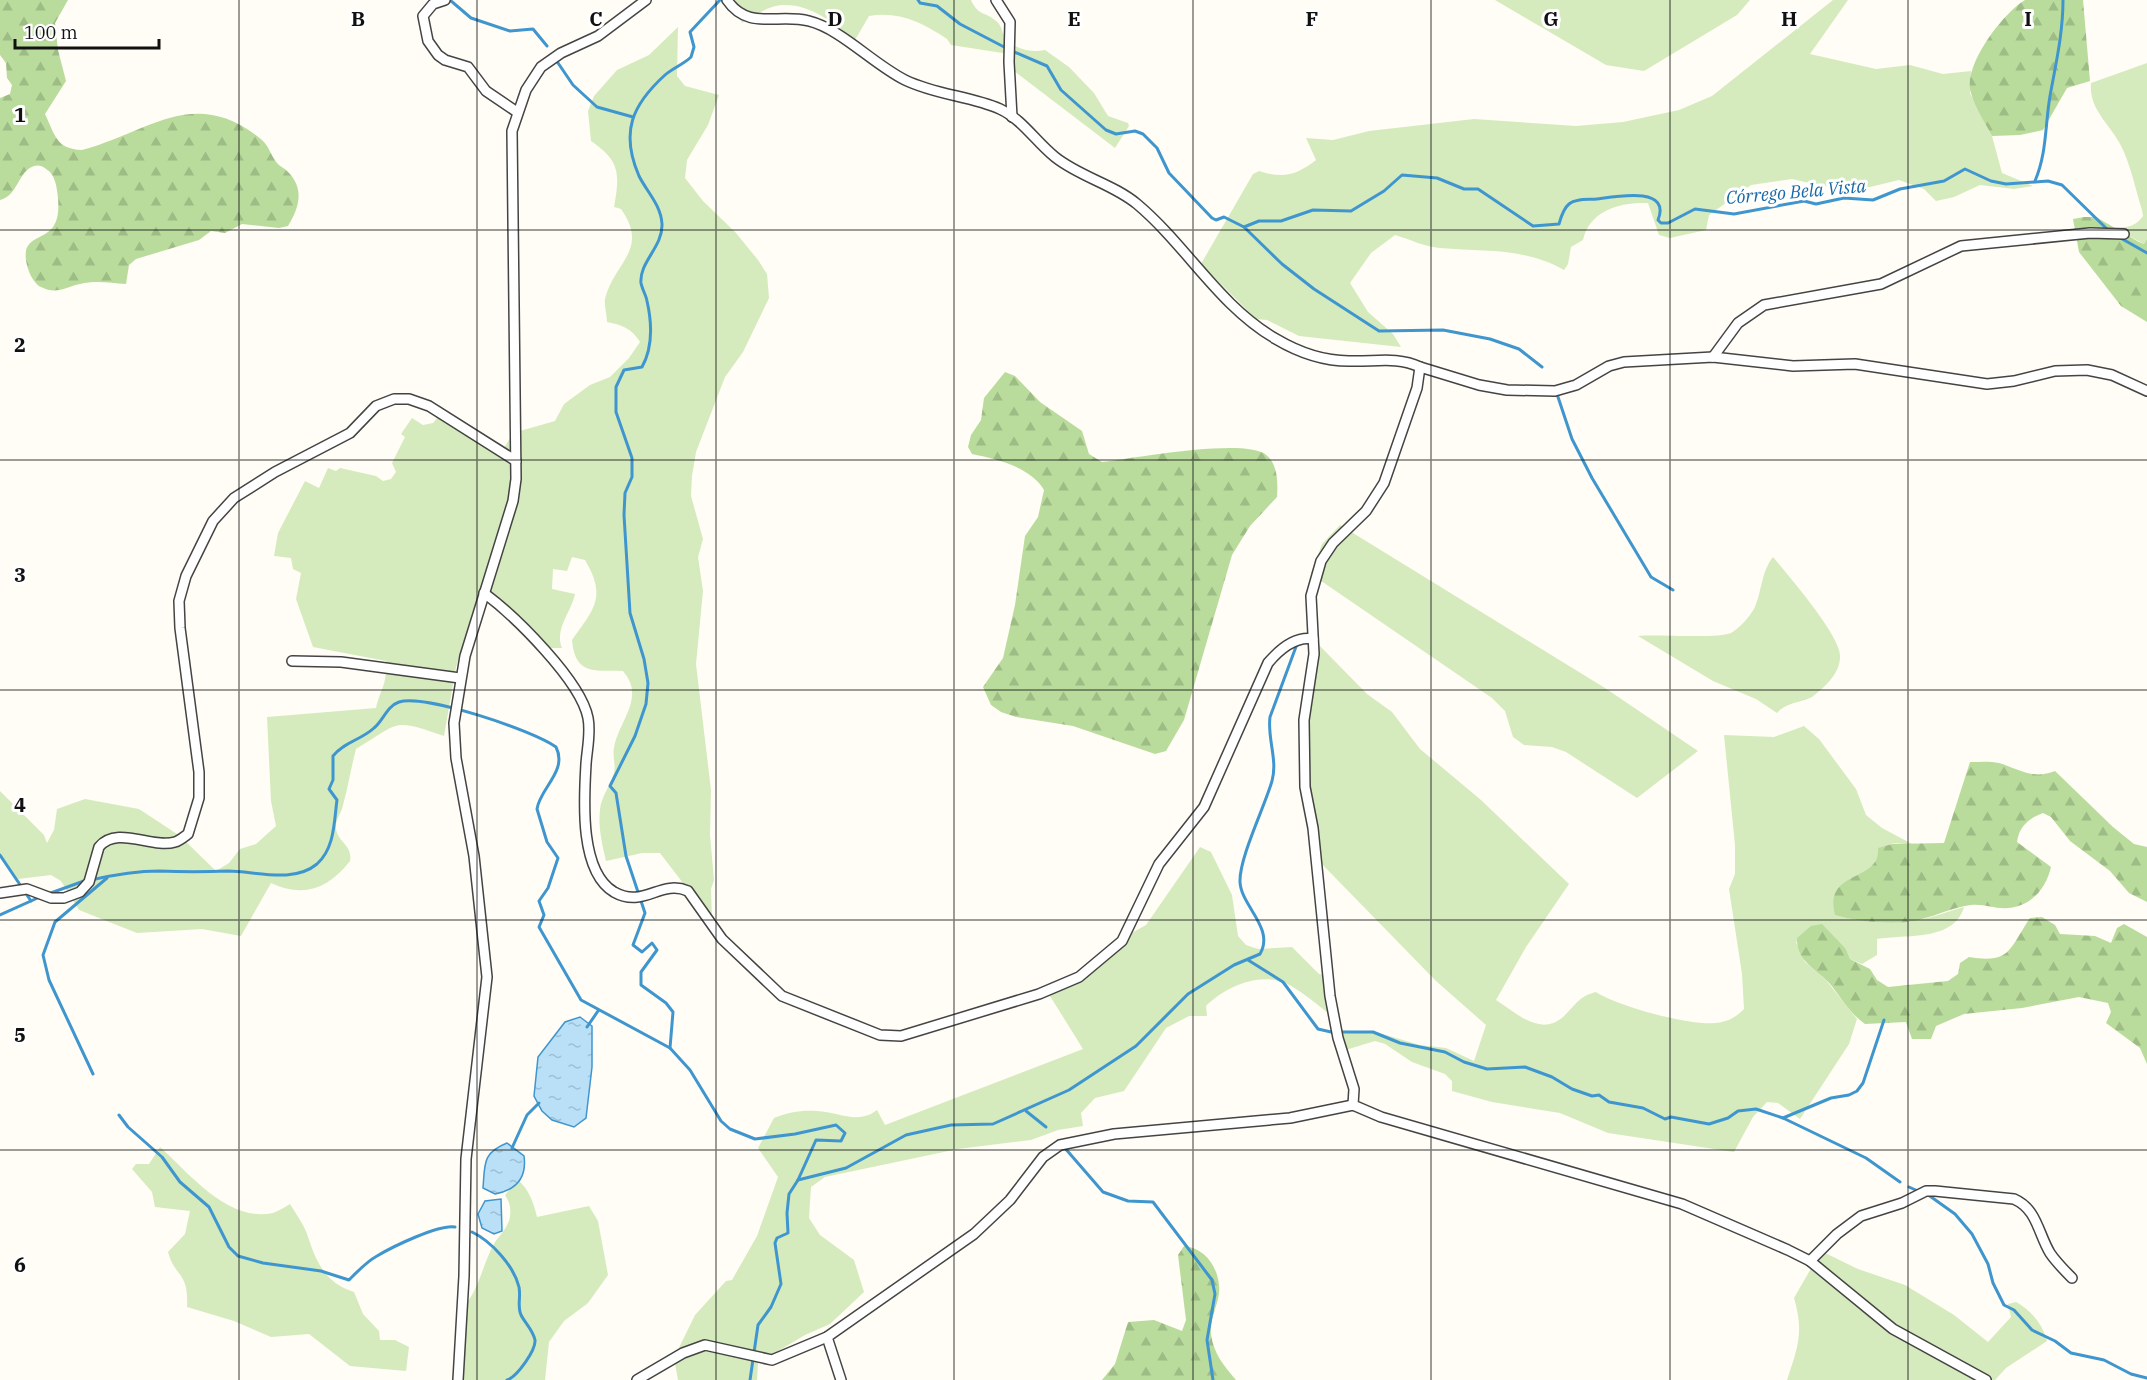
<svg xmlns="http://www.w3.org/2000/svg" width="2147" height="1380" font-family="'IBM Plex Serif',serif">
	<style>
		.grass { fill: #d5ebbd }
		.forest { fill: url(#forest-firs) }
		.water { fill: url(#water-ripples); stroke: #3f96cf; stroke-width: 1.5 }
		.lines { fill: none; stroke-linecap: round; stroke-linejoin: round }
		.stream { stroke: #3f96cf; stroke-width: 3 }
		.minor-casing { stroke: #444; stroke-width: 12 }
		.minor { stroke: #fff; stroke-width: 9 }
		.grid { fill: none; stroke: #111; stroke-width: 1.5; stroke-opacity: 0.55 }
		.labels { text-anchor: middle; stroke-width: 6; stroke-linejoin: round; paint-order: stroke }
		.water-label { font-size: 18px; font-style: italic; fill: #1768a6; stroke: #fff }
		.grid-label { font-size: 20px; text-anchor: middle; font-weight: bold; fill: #111; stroke: #fff; stroke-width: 6; stroke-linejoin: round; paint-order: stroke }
	</style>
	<defs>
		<pattern id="forest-firs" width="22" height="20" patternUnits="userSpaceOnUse" patternTransform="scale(1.5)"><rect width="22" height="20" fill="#b9dc9c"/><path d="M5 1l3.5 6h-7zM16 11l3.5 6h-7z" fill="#9ebc85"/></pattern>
		<pattern id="water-ripples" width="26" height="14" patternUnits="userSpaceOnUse" patternTransform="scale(1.5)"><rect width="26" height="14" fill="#b9e0f7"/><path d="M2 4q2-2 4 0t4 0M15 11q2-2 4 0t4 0" fill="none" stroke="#9ebfd3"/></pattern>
	</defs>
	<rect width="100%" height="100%" fill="#fffdf5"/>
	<g class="grass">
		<path d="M735,0h236c8,17 14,11 25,21 5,4 5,7 7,12 6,16 29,20 42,17l24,17 25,26 14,23 20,7 1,3 -14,22 -105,-80 -1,-14 -58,-9 -4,-6c-24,-16 -48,-28 -78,-23l-14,24c-20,-16 -43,-35 -70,-35 -14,-1 -32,11 -43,18z"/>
		<polygon points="1495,0 1750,0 1737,15 1644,71 1606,65"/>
		<path d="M1833,0h15l-38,54 66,15 34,-4 33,9 28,-3 -1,22 22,43 10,37 31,13 -19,3 -34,-4 -26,12 -18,4 -12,-12 -25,-9 -29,7 -48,-1 -30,-7 -41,6 -42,30 -3,15 -36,8 -11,-3 -11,-32c-28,-1 -58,7 -65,37l-12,7 -3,17 -4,6c-41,-23 -80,-18 -124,-22 -15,-1 -31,-9 -45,-13l-24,18 -21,30 18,29 25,22 8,13 -102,-11 -32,-16 -11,-1 -55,-55 52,-90 6,-3c24,8 38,4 57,-11l-10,-22 27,2 36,-9 105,-12 102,7 47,-4 56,-12 33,-14z"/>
		<path d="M678,27l-1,49 8,10 34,9 -11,30 -21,35 -2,18 18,23 33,32 22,27 9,14 2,24 -26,54 -18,25 -29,75 -4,24 -1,20 12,43 -5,18 5,34 -7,73 15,126 -1,45 4,45 -3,9 1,32 -52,-68h-18l-36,8c-4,-17 -8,-34 -6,-51 1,-13 9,-22 13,-34 4,-9 -1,-19 1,-28 5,-28 32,-50 9,-77 -28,-1 -48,5 -51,-31 22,-31 35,-43 13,-80l-13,-3 -5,14 -14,-2 -1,20 23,5c-4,19 -21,35 -13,54h-17l-47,-52 -7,-4h-12l-23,75 -12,69c-52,-18 -43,-14 -88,13 -5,19 -8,38 -13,56 -1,7 -8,15 -7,23 1,14 17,17 14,33 -22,28 -46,37 -79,22l-30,53 -39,-7 -65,4 -58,-23 -18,-29 -10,-6 -33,4 -18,-25v-63l44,44 3,8 7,-13 3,-21 28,-10 54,10 41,27 36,35 13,-8 11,-14 16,-5 20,-18 -5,-25 -4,-84 109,-9c5,-21 11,-22 10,-47l-73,-14 -17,-48 5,-26 -8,-4 -2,-11 -17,-2 4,-23 27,-52 14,7 9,-20 8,3 4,-3 36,8 7,5 8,-2 5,-7 -4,-9 13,-26 -4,-3 11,-16 11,7 10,-2 8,-10 -1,-7 63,44 10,-17 42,-12 9,-17 26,-19 20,-8 19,-19 11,-16c-8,-13 -17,-17 -33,-20 0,-7 -3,-16 -2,-23 9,-37 45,-49 16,-90l-7,-2c6,-34 6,-46 -23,-66l-3,-30 6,-15 23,-26 32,-15z"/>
		<path d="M2147,63v176l-3,5 -29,-16c13,-1 20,-1 28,-12l-1,-6c-6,-19 -10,-39 -18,-58 -10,-25 -36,-41 -33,-69z"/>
		<polygon points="1340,525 1605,688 1698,751 1637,798 1566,752 1552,747 1524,745 1513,737 1505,711 1492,698 1311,574 1322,544"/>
		<path d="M1773,557c15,18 66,77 67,98 1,16 -12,29 -23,38 -11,11 -29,7 -40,20l-21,-14 -43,-18 -75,-45c20,-2 79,3 93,-3 9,-5 18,-16 23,-24 8,-17 7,-37 19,-52z"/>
		<path d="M1314,640l53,54 25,18 28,37 61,51 88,84 -43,63 -30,53c22,14 46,39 70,14 11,-11 14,-18 30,-22 20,14 95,34 119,31 12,-1 20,-5 29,-14l-2,-35 -13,-85 6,-15v-29l-11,-110 50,2 30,-11 15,13 37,50 10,26 16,13 32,17c-7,0 -17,-3 -23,-1 -11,4 -12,13 -18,21 -17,19 -47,15 -37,50 23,7 58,10 83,5 15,-3 30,-9 45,-13 -10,35 -59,27 -87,32v16l-15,9 -12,-5 -4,-10 -17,-15 -33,8 9,20 21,18 31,39 -8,25 -49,75 -22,-16 -11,-1 -14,15 -19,35 -126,-19 -48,-20 -68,-11 -40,-11v-10l-7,-7 -33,-12 -27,-18 -10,-3 -33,10 -7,-21 44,3 41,12 26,3 28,13 12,-36 -50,-44 -119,-122 -15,-85z"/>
		<path d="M1200,847l11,5 21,43 6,41 8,9 12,4 34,-2 27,27 9,1v38c-10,-8 -34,-28 -46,-31 -26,-9 -58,6 -76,24l1,10h-18l-23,12 -42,63 -29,7 -14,15 2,13 -25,4 -27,10 -73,9 -133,28 -14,10 -2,31 11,17 34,25 10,32 -34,32 -25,11 -47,28 -1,17h-79l-4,-22 21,-43 31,-34 6,-1 25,-44 21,-59 -20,-29 16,-30c15,-6 27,-8 43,-7 22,1 41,14 60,-1l8,15 198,-76 -38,-61 18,-7 30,-18 33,-27 20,-11z"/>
		<path d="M160,1147c29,26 68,76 113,66 5,-2 12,-6 17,-9 6,10 15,22 18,33 9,27 18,46 46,55l9,22 16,17 1,9h15l14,7 -3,24 -56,-5 -41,-32 -38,3 -37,-16 -47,-14c2,-36 -12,-29 -19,-55l17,-18 5,-23 -35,-4 -3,-15 -20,-23 4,-5h13z"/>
		<path d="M518,1180c11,9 16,24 19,37l52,-11 9,15 10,54 -20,28 -24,18 -15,21 -4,38h-93l9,-71c19,-18 21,-45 34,-67 6,-8 13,-15 15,-25 1,-9 0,-14 -5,-22z"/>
		<path d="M1821,1251l37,18 47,16 49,30 34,27 23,-25 -3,-13 8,-2c15,8 27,23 31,39l-41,27 -11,12h-208c11,-33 17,-48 7,-82z"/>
	</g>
	<g class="forest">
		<path d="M0,0h68l-13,23 3,27 8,31 -21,33c10,21 11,35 37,36 67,-18 113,-66 180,-10 7,6 9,16 15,23 3,4 8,5 11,9 17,17 11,36 0,54l-9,2 -37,-4 -17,9 -14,-2 -12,9 -63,19 -7,6 -3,19c-15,-1 -31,-4 -46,0 -14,3 -24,11 -39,3 -10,-5 -17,-25 -15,-36 5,-21 36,-7 32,-53 -1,-9 -2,-19 -8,-26 -5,-4 -9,-8 -16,-6 -16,5 -16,30 -34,34v-102l10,-4 2,-9 -5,-7 -1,-15 -6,-8z"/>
		<path d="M2025,0h58l7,81 -23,7 -24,42 -23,5 -28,1c-7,-14 -17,-28 -21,-43 -9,-27 32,-80 54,-93z"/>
		<polygon points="2084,217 2096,217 2139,242 2144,244 2147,239 2147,322 2121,306 2079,252 2073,219"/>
		<path d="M1005,372l10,4 25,26 42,29 7,23 13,8c32,-4 140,-24 163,-8 13,9 13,29 12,43l-27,29 -18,29 -48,165 -18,31 -11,3 -82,-28 -57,-9 -15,-5 -10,-7 -8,-18 20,-29 12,-53 10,-69 13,-19 6,-27c-13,-23 -48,-31 -72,-36l-4,-7 3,-12 10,-15 3,-22z"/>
		<path d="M1970,762c9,0 20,-1 29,1 20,6 34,17 56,8l58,56 21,17 13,3v55l-18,-9 -19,-22 -40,-30 -19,-24 -8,-4c-14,5 -24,14 -26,29l34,25c-4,17 -14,32 -30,38 -20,8 -34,-2 -50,0 -17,2 -33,10 -49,14 -21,7 -66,3 -87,-4 -12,-46 46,-32 43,-67l14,-4 52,-1z"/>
		<path d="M2042,917l13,8 5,9 35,2 16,7 6,-15 7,-4 23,13v127l-7,-16 -34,-25 5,-11 -3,-9 -29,-6 -57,11 -58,6 -28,12 -5,13h-19l-6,-17 -41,2c-14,-10 -21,-22 -31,-35 -12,-18 -38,-25 -37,-51l14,-12 11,-2 24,25 4,10 20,10 7,11 11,7 60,-6 10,-7 2,-11 9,-6c42,7 40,-8 61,-39z"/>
		<path d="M1184,1246c20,2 33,19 35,39 2,17 -10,31 -8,50 3,19 13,31 25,45h-134l13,-16 13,-42 26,-2 28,11 4,-11 -8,-65z"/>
	</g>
	<g class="water">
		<polygon points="580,1017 592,1026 592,1067 586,1118 574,1127 552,1120 542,1111 534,1096 538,1057 565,1022"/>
		<path d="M507,1143l17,13c3,22 -8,34 -29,38l-12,-6c2,-24 -1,-35 24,-45z"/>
		<polygon points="501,1199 502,1231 494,1234 482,1228 478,1214 485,1201"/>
	</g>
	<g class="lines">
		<g class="stream">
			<polyline points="450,0 471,18 510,31 533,29 547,46"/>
			<polyline points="918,0 920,3 937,6 960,24 1006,48"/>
			<path d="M1012,51l35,15 14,24 45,40 10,4 19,-3 8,3 14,14 12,25 43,45 4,2 8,-3 20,10 15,-6h22l32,-11 38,1 33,-20 18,-16 35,3 27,11h14l55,37 26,-2c2,-7 4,-15 10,-20 7,-6 20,-4 28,-5 16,-2 75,-14 61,21l3,3h7l27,-14 39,5 70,-13 12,3 28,-6 29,2 27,-11 44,-8 21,-12 26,12 15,3 42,-3 14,4 47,46"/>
			<polyline points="556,60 573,85 597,107 633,117"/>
			<path d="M2035,181c12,-28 10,-56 15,-85 6,-33 13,-63 13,-96"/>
			<polyline points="1244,227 1282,264 1314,289 1379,331 1443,330 1490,339 1519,349 1542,367"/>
			<polyline points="2117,236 2147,253"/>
			<polyline points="1557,394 1572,439 1592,478 1651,577 1673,590"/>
			<polyline points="0,855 31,901"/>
			<path d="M91,880c22,-5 46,-9 68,-9 23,1 46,1 69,0 27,0 65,13 89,-7 18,-16 17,-43 20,-64l-8,-11 4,-9v-24c11,-14 28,-16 41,-28 9,-7 13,-22 25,-26 26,-8 133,28 157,45 12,24 -16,41 -19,62l10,33 11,16 -10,30 -9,13 5,14 -5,12 42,73 89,48 20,22 31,51 9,8 25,10 40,-5 41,-9 9,8 -4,8 -25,-1 -18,40 -9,14 -2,19 1,20 -11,5 -2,5 6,41 -10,23 -13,18 -8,55"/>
			<polyline points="48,894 84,881"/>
			<polyline points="0,915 42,896"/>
			<polyline points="1248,960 1283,982 1318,1029 1331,1032 1373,1032 1400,1043 1445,1052 1464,1062 1487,1069 1525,1067 1552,1077 1572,1089 1592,1096 1599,1095 1609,1102 1643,1108 1665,1119 1671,1117 1709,1124 1728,1118 1738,1111 1756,1109 1783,1118 1866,1158 1900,1182"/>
			<polyline points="587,1027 598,1011"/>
			<path d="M670,1048l3,-36 -7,-9 -25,-18v-13l16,-22 -5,-7 -10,9 -9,-7 12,-32 -19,-57 -10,-63 -6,-7 25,-50 11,-32 2,-21 -4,-24 -14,-46 -6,-98 1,-22 7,-16v-19l-16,-46v-25l8,-17 18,-3c11,-20 10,-44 5,-66 -1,-6 -5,-12 -6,-18 -2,-21 22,-36 21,-59 -1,-19 -15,-32 -23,-48 -19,-44 -7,-71 26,-101 8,-7 19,-11 26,-18l3,-10 -4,-15 30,-32"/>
			<polyline points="93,1074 49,980 43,955 55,922 107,878"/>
			<polyline points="1026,1111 1046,1127"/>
			<path d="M119,1115l9,12 34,30 18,25 29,25 20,40 9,9 25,7 58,8 28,9c8,-8 17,-18 28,-24 15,-9 62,-32 78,-29"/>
			<polyline points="1783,1118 1831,1098 1849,1095 1857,1091 1863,1083 1884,1020"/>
			<polyline points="1064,1147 1103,1192 1128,1201 1153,1202 1212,1280 1215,1294 1207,1340 1213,1380"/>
			<polyline points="512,1148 527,1115 539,1103"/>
			<path d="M798,1180l48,-12 60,-33 45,-10 42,-1 76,-34 67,-44 52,-52 46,-29 26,-11c15,-26 -19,-48 -20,-72 -1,-24 25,-76 32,-101 6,-21 -5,-43 -2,-64l27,-73"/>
			<polyline points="1909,1187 1920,1192"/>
			<polyline points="1927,1194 1955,1214 1972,1234 1988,1264 1993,1283 2004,1305 2014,1310 2032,1330 2055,1341 2071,1353 2104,1360 2131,1374 2147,1378"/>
			<path d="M472,1232c19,9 42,34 47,55 2,10 -2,19 2,28 4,8 12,15 14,25 1,10 -18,37 -28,40"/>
		</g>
		<defs>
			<g id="minor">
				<polyline points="445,0 433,4 423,16 428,41 438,55 445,60 468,67 486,91 517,112"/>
				<path d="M727,0c21,31 51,13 82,21 32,8 64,43 96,59 31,15 65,16 95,29 22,10 36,33 55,48 25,20 58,27 82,47 50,42 81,101 139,135 22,13 48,22 73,22 26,1 48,-5 71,6l-3,21 -33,95 -18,28 -33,32 -12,18 -10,35 3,58 -10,66 1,67 8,41 17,168 8,42 16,51 -1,16 28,12 301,87 106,46 22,11 83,68 93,51"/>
				<polyline points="996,0 1010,22 1009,62 1012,117"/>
				<polyline points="1713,357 1738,323 1764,305 1881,284 1961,246 2090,233 2124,234"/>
				<polyline points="1420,367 1479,385 1507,390 1555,391 1576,385 1609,366 1624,362 1713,357 1793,366 1855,364 1987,384 2014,381 2055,371 2087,370 2112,375 2147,391"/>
				<path d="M484,593c31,23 97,88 104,125 3,15 -1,31 -2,46 -2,35 -7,107 28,128 30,17 46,-13 74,-1l34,48 60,57 98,39 21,1 138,-42 40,-17 43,-36 37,-77 45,-57 64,-144c11,-13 27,-27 45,-24"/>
				<polyline points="292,661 341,662 460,678"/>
				<path d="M0,893l27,-4 24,9h13l16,-6 9,-10 10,-35c18,-22 53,2 76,-5 4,-1 9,-5 13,-8l11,-36v-26l-19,-144 -1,-27 7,-25 27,-55 21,-23 41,-26 75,-39 26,-27 18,-7h15l20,7 87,55"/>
				<path d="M1810,1261l27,-27 24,-18 41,-13 24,-12h9l79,8c23,10 24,34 36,54 6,9 14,17 22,25"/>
				<polyline points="827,1337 841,1380"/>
				<polyline points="458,1380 464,1276 466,1159 487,977 474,856 456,758 454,723 465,656 513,501 516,479 512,131 526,90 541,67 561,53 598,36 646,0"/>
				<polyline points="637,1380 683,1353 705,1345 772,1360 827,1337 974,1234 1010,1200 1043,1157 1060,1145 1114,1134 1290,1118 1353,1105"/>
			</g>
		</defs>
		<use href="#minor" class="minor-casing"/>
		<use href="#minor" class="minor"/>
	</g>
	<path class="grid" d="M239,0v1380M477,0v1380M716,0v1380M954,0v1380M1193,0v1380M1431,0v1380M1670,0v1380M1908,0v1380M0,230h2147M0,460h2147M0,690h2147M0,920h2147M0,1150h2147"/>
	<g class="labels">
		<g class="water-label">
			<text transform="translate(1796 192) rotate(-5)" y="6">Córrego Bela Vista</text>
		</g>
	</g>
	<g class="grid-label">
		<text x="358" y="26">B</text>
		<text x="596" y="26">C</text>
		<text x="835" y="26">D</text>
		<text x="1074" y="26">E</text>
		<text x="1312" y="26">F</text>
		<text x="1551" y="26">G</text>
		<text x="1789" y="26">H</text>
		<text x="2028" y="26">I</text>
		<text x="20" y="122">1</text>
		<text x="20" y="352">2</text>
		<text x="20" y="582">3</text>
		<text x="20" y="812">4</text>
		<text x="20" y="1042">5</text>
		<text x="20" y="1272">6</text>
	</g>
	<path d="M15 39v9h144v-9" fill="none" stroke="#111111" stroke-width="3"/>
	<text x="24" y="39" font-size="18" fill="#111111" stroke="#ffffff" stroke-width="4.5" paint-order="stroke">100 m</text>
</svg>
